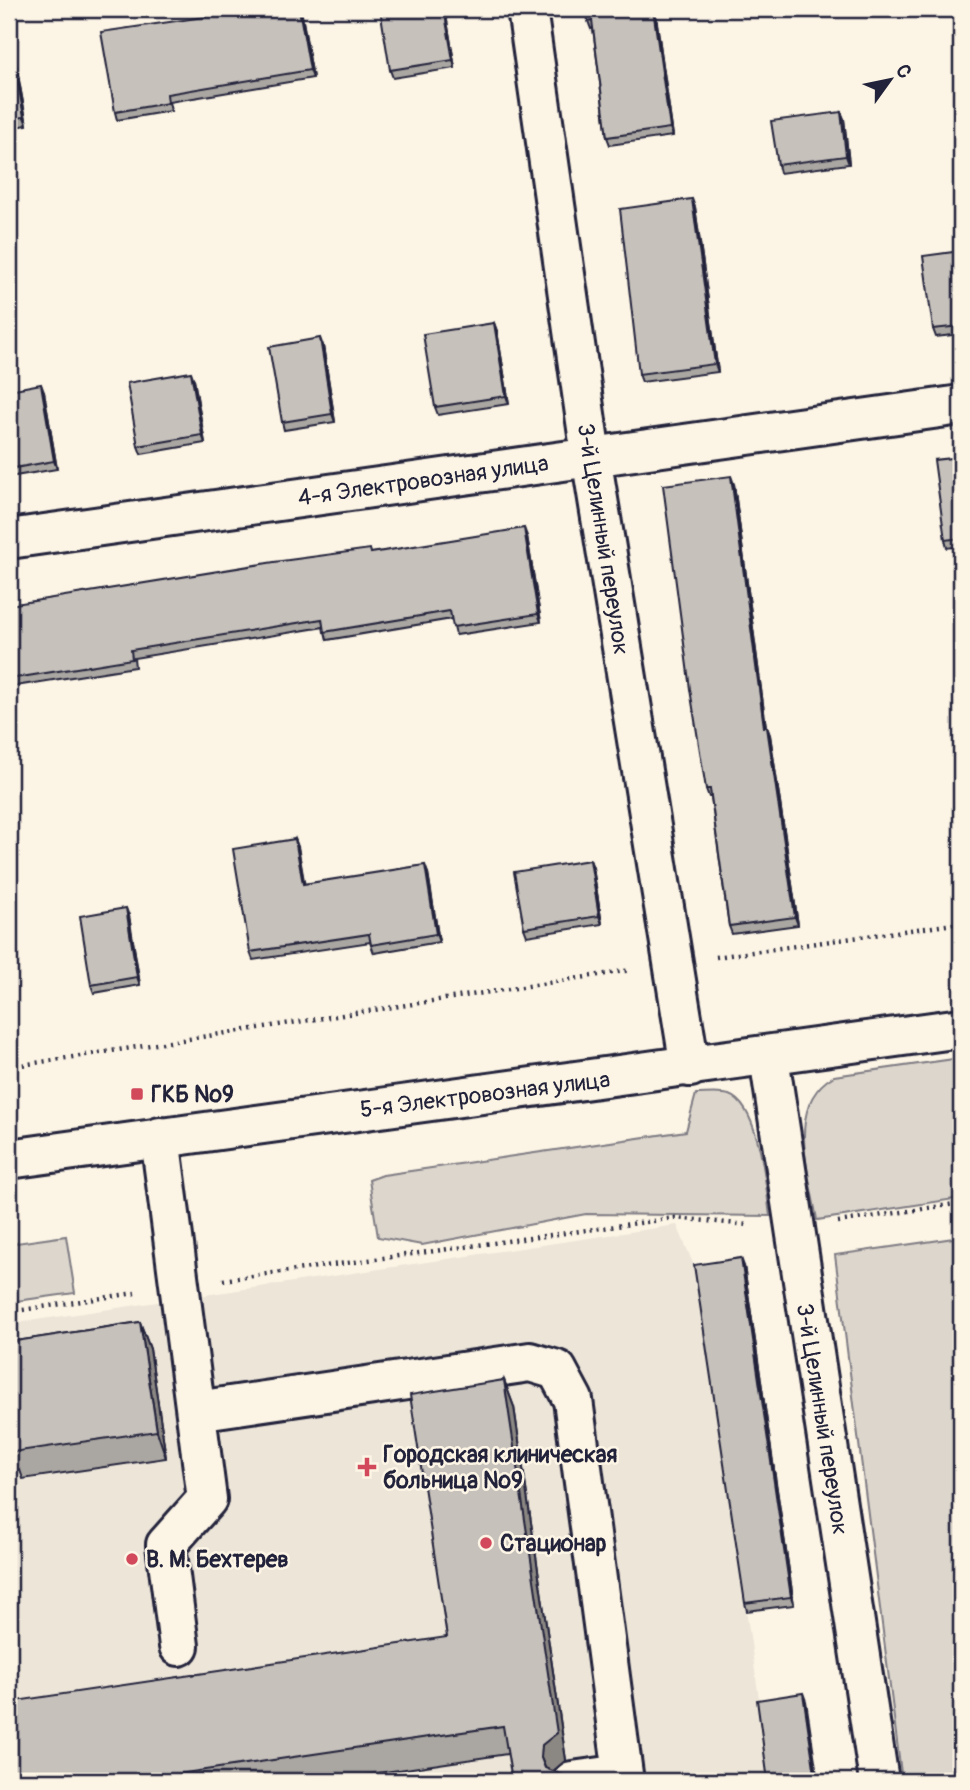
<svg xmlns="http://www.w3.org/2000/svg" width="970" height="1790" font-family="Pangolin,sans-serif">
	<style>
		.built { fill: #ece5d8 }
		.green { fill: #dcd6cc; stroke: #7f7c84; stroke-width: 2 }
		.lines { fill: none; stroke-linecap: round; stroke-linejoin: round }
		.minor-casing { stroke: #22223b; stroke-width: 44 }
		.path { stroke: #22223b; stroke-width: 4.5; stroke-dasharray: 2 5; stroke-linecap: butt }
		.minor { stroke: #fcf5e5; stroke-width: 38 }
		.wall { fill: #aaa6a1; stroke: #22223b; stroke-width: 2 }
		.shaded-wall { fill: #8b8783; stroke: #22223b; stroke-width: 2 }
		.building { fill: #c6c1bb; stroke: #22223b; stroke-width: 2 }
		.poi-dot { fill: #d1495b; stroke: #fcf5e5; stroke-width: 2.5 }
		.labels { text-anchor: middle; stroke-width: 5; stroke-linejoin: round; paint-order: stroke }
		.street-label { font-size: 23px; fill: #22223b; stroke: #fcf5e5 }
		.poi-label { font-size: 23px; font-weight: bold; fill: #22223b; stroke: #fcf5e5; text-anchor: start }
	</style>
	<rect width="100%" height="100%" fill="#fcf5e5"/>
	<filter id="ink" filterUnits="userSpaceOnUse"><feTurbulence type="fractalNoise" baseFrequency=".0143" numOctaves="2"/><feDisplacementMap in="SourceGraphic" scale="14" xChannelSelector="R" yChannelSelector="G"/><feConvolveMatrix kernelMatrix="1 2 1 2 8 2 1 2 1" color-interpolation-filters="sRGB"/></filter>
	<g filter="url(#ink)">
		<polygon class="built" points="677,1225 697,1273 771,1781 9,1781 9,1324"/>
		<g class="green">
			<path d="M961,1058v140l-144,22c-7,-44 -33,-116 17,-144z"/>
			<path d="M696,1094c10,0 24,-2 33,1 31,11 37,92 41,121l-184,-2 -164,31 -44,-8 -9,-57 14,-5 303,-44z"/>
			<polygon points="66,1236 75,1293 9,1302 9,1244"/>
			<polygon points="961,1237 961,1781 902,1781 835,1255"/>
		</g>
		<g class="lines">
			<defs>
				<g id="minor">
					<polyline points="527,9 591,456 690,1067"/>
					<polyline points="9,539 961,405"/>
					<polyline points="769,1057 879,1781"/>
					<polyline points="160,1137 207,1499 166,1545 179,1646"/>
					<polyline points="9,1159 961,1028"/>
					<polyline points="196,1411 530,1362 557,1370 573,1400 623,1774 572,1781"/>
				</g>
			</defs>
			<use href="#minor" class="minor-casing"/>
			<g class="path">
				<polyline points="716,957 961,923"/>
				<polyline points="9,1067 631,970"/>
				<polyline points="838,1222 961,1203"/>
				<polyline points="223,1280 675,1218 749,1225"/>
				<polyline points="9,1312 135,1293"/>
				<polyline points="667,1777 694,1781"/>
			</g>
			<use href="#minor" class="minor"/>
		</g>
		<g class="wall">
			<polygon points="258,9 301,9 313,78 169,102 171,111 117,120 115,112"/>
			<polygon points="445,9 455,68 393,78 390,70"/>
			<polygon points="587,9 655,9 673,136 610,145 607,137 593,28 591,29 588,21"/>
			<polygon points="868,9 896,9 869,12"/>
			<polygon points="9,45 11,45 14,53 27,125 9,128"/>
			<polygon points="841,112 844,119 849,164 780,173 778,165"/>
			<polygon points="695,207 718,372 642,382 639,374"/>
			<polygon points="961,251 961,334 936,337 933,329"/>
			<polygon points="494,323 497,331 509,404 438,415 435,407"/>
			<polygon points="323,346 335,422 284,430 282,422"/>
			<polygon points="194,380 205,443 141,454 138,446"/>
			<polygon points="9,390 44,392 57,469 9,477"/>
			<polygon points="961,457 961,546 947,548 945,540"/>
			<polygon points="734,484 766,727 767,727 770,735 798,925 732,934 729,926 711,797 709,797 706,789"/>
			<polygon points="527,536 541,622 456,635 452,619 327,640 324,627 134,658 135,667 9,687 9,605 372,553"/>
			<polygon points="295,839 298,847 304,884 428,873 439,942 374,953 370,942 253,960 250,952"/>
			<polygon points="590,860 593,868 602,924 527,936 524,928"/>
			<polygon points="129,916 140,985 94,993 91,985"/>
			<polygon points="744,1266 794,1605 747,1611 745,1603"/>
			<polygon points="140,1322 150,1349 166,1458 23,1479 20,1470 9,1472 9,1342"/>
			<polygon points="504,1380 514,1407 566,1760 553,1771 507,1754 324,1781 9,1781 447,1637"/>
		</g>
		<g class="shaded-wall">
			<polygon points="299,9 301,11 313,78 310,70"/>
			<polygon points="444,9 445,9 455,68 453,60"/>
			<polygon points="653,9 655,9 673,136 670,128"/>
			<polygon points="11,45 14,53 27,125 24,117"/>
			<polygon points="841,112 844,119 849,164 846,156"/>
			<polygon points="692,199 695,207 718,372 715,364"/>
			<polygon points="494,323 497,331 509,404 506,396"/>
			<polygon points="320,338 323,346 335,422 332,414"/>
			<polygon points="191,372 194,380 205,443 202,435"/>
			<polygon points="41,384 44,392 57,469 54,461"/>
			<polygon points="731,476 734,484 767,735 764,727"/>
			<polygon points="524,528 527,536 541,622 538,614"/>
			<polygon points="767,727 770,735 798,925 795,917"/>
			<polygon points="295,839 298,847 306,892 303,884"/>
			<polygon points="590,860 593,868 602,924 599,916"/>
			<polygon points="425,865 428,873 439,942 436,934"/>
			<polygon points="126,908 129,916 140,985 137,977"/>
			<polygon points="741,1258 744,1266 794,1605 791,1597"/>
			<polygon points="140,1322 150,1349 166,1458 157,1431"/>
			<polygon points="504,1380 514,1407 566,1760 552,1772 551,1781 541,1758"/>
			<polygon points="803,1693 806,1701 818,1781 816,1781"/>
		</g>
		<g class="building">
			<polygon points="258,9 299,9 310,70 167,94 168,103 115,112 101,32"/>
			<polygon points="380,9 444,9 453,60 390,70"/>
			<polygon points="587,9 653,9 670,128 607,137 592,20 588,21"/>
			<polygon points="9,45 11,45 24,117 9,119"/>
			<polygon points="841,112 846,156 778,165 771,121"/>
			<polygon points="692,199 715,364 639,374 620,209"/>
			<polygon points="961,251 961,326 933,329 923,256"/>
			<polygon points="494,323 506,396 435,407 423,334"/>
			<polygon points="320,338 332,414 282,422 269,347"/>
			<polygon points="191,372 202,435 138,446 127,383"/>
			<polygon points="41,384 54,461 9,469 9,390"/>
			<polygon points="961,457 961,538 945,540 934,460"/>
			<polygon points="731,476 764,727 767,727 795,917 729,926 710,789 706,789 690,689 663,485"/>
			<polygon points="524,528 538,614 453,627 450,611 324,632 322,619 131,650 132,659 9,679 9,605 274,562 370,549 371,553"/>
			<polygon points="295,839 303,884 425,865 436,934 371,945 369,934 250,952 233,849"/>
			<polygon points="590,860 599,916 524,928 514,872"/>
			<polygon points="126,908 137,977 91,985 80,916"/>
			<polygon points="741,1258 791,1597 745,1603 694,1265"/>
			<polygon points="140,1322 157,1431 13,1452 11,1443 9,1444 9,1342"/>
			<polygon points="504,1380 557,1733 542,1745 541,1758 545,1768 563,1775 564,1781 512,1781 503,1726 131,1781 9,1781 9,1702 447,1637 410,1395"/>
			<polygon points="803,1693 816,1781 768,1781 757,1700"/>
		</g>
	</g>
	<g class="poi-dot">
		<rect x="130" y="1087" width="14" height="14" rx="3.5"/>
		<path d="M363.5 1456.5h7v7h7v7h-7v7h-7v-7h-7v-7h7z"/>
		<circle cx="486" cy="1543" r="7"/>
		<circle cx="132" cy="1559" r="7"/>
	</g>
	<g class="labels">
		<g class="street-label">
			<text transform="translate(423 480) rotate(-8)" y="8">4-я Электровозная улица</text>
			<text transform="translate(604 539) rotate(81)" y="8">3-й Целинный переулок</text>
			<text transform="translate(485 1094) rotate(-7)" y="8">5-я Электровозная улица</text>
			<text transform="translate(823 1419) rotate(81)" y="8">3-й Целинный переулок</text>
		</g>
		<g class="poi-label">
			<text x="151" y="1102">ГКБ №9</text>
			<text x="383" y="1462">Городская клиническая<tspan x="383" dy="26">больница №9</tspan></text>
			<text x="500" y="1551">Стационар</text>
			<text x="146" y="1567">В. М. Бехтерев</text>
		</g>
	</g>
	<rect width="970" height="1790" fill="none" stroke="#fcf5e5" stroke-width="35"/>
	<rect x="18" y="18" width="935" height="1755" fill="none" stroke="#22223b" stroke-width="2.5" filter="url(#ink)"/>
	<g transform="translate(890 80) rotate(57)" stroke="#fcf5e5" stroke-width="5" paint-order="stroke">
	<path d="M0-5L12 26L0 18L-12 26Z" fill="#22223b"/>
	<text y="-10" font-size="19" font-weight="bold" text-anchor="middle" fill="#22223b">С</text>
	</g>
</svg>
